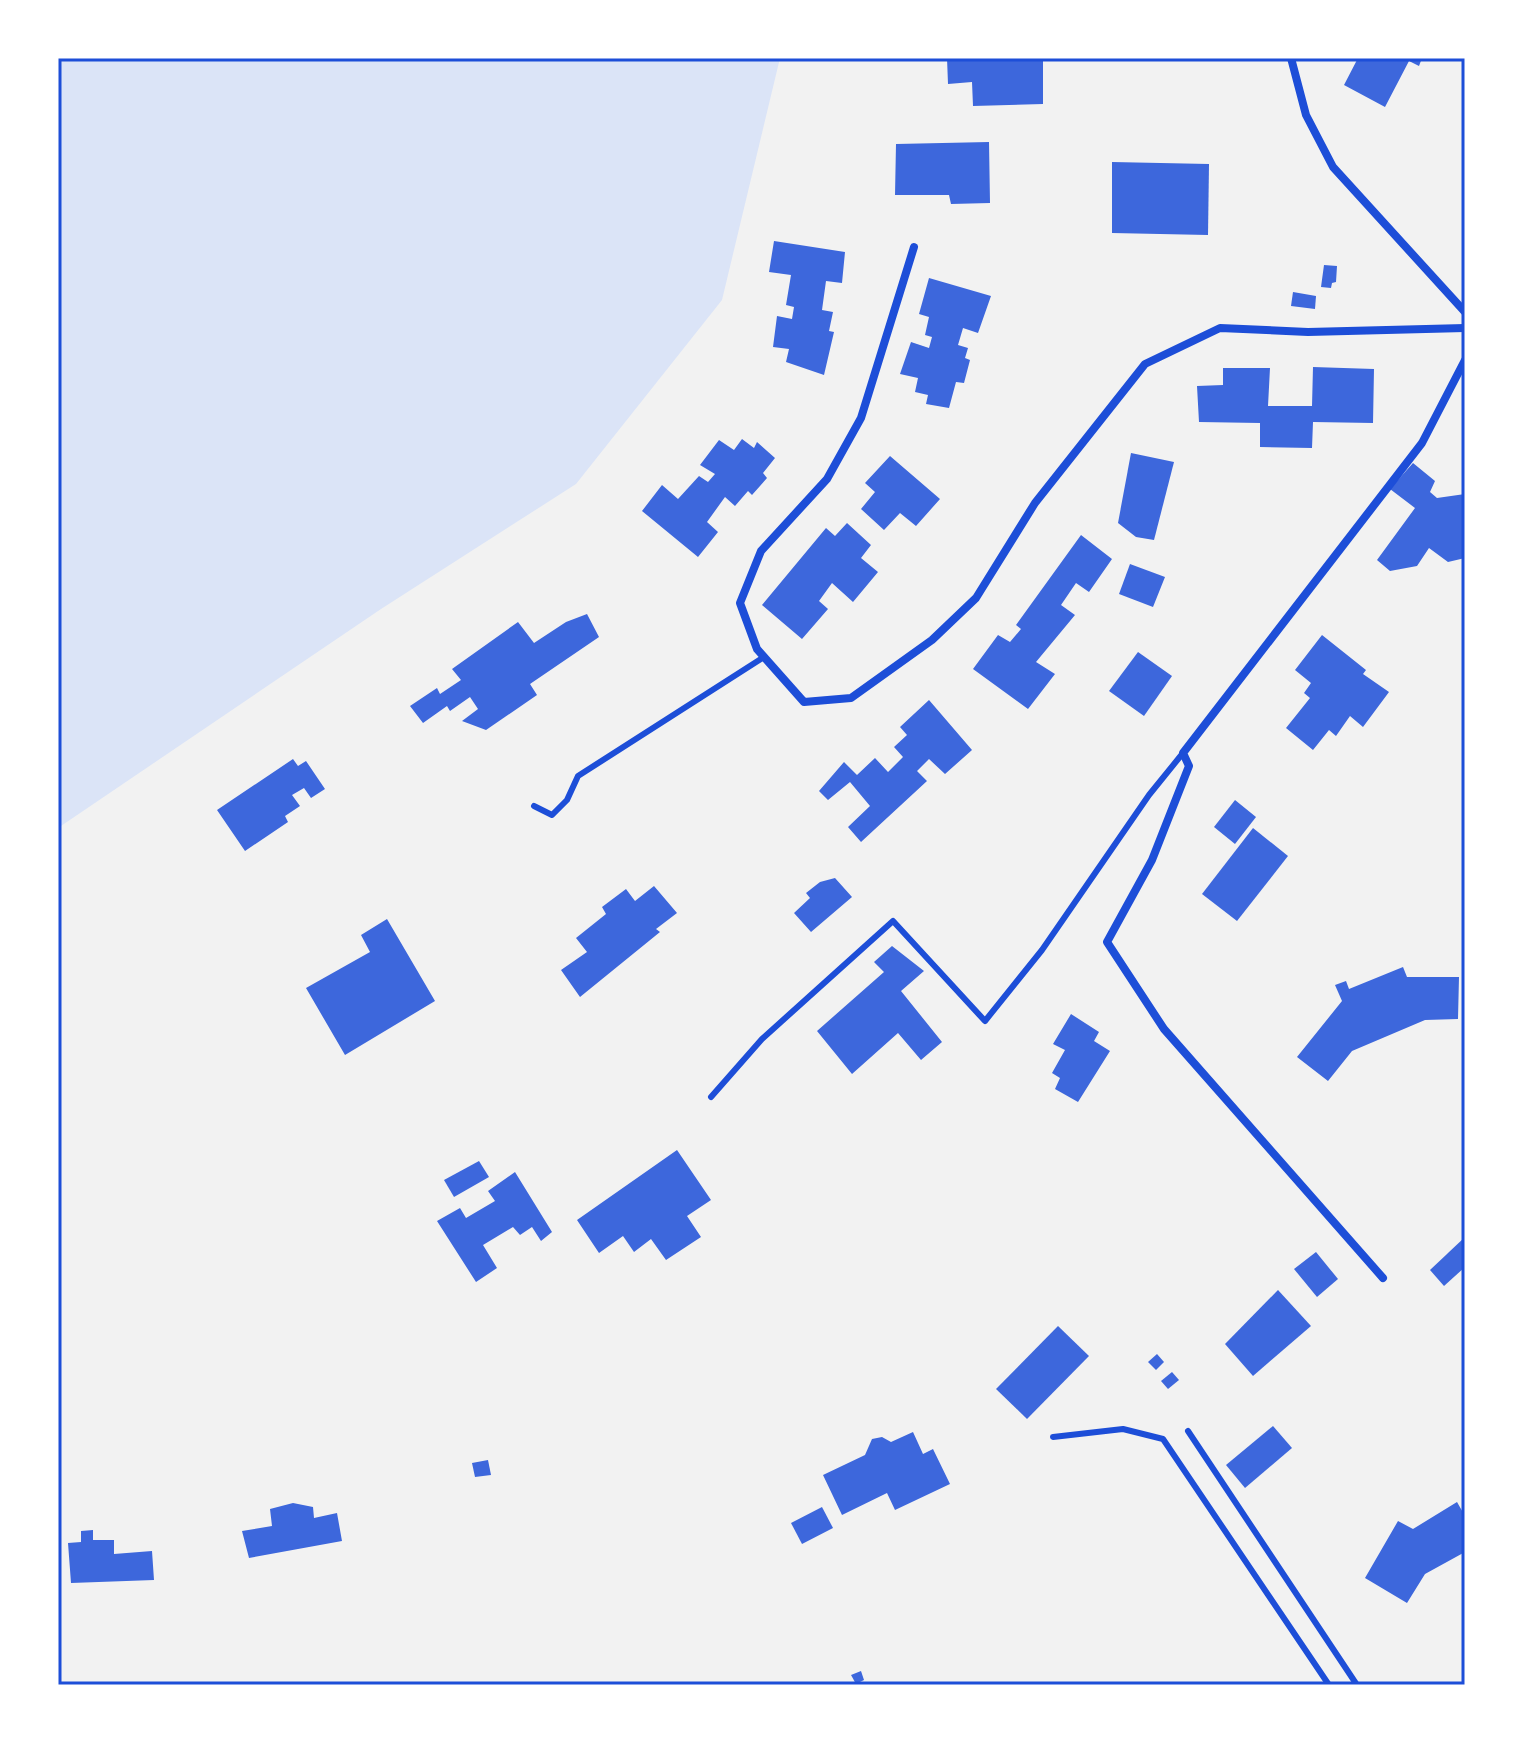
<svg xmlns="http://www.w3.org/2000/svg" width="1523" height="1743" font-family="'Source Sans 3',sans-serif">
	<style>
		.green { fill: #dbe4f7 }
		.building { fill: #3d67dc }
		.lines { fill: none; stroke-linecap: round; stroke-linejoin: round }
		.service { stroke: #1d4ed8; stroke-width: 6 }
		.minor { stroke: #1d4ed8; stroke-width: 8 }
		.neatline { fill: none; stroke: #1d4ed8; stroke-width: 3 }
	</style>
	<rect width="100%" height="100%" fill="#f2f2f2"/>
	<polygon class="green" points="58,58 780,58 722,300 576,484 381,609 58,828"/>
	<g class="building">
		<polygon points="947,58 1043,58 1043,104 973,106 972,82 948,84"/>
		<polygon points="1358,58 1422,58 1419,66 1409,61 1385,107 1344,85"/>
		<polygon points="989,142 990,203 951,204 949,195 895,195 896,144"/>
		<polygon points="1112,162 1209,164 1208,235 1112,233"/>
		<polygon points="774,241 845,252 842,283 826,281 822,310 833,312 829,331 834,332 824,375 786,362 789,349 773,347 777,316 792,319 794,307 786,305 791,275 769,272"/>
		<polygon points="1324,265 1337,266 1336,282 1332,283 1331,288 1321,287"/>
		<polygon points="929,278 991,296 978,333 963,328 958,345 968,348 965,358 970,360 964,383 956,382 949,408 926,404 928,395 915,392 918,378 900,374 911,342 929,348 932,337 925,335 929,317 919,314"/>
		<polygon points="1293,292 1316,296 1315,309 1291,306"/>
		<polygon points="1313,367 1374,369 1373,423 1313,422 1312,448 1260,447 1260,423 1199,422 1197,386 1223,385 1223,368 1270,368 1268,406 1312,406"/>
		<polygon points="742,439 754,448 757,442 775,458 763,473 767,478 752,495 748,491 735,506 725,497 707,522 718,532 698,557 642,511 662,485 678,499 699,476 708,482 715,474 700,465 719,440 734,450"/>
		<polygon points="1131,453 1174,462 1154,540 1136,537 1118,523"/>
		<polygon points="890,456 940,499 916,526 900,513 884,530 861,509 875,492 865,483"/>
		<polygon points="1413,463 1435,481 1430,492 1437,498 1465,494 1465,558 1448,562 1429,548 1417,566 1390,571 1377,560 1415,508 1390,489"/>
		<polygon points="847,523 871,545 861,558 878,572 853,602 832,583 819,601 828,609 802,639 762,605 826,528 835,536"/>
		<polygon points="1081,535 1112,559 1089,592 1076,583 1061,605 1075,615 1036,662 1055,674 1028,709 973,669 998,635 1010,642 1021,629 1016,625"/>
		<polygon points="1130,564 1165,577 1153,607 1119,594"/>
		<polygon points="587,614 599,637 530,684 537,695 486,730 462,721 478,709 470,697 450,711 447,706 423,723 410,706 437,688 440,694 461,680 452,669 518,622 534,643 566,622"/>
		<polygon points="1322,635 1366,670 1363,674 1389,692 1363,727 1350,716 1336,736 1329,730 1313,750 1286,728 1310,698 1304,693 1311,683 1295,670"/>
		<polygon points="1138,652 1172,676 1144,716 1109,691"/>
		<polygon points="929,700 972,750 945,774 929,759 917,771 927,781 861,842 848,827 870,806 850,782 828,800 819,791 844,762 857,775 875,758 888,772 903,757 894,747 907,735 900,727"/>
		<polygon points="293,759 298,766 306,761 325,789 311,798 304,788 292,795 300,806 285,816 288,822 245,851 217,810"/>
		<polygon points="1235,800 1256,817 1235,844 1214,827"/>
		<polygon points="1253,828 1288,856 1237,921 1202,894"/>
		<polygon points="835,878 852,897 811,932 794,913 810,898 806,893 820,882"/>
		<polygon points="654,886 677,913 656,929 660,932 580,997 561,970 587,952 576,938 606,914 602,907 626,889 635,901"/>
		<polygon points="387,919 435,1001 345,1055 306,988 370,952 361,935"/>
		<polygon points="892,946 924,971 901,991 942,1042 921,1060 898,1033 852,1074 817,1031 884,972 874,962"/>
		<polygon points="1403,967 1407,977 1459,977 1458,1019 1425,1020 1352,1051 1328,1081 1297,1057 1342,1001 1335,985 1346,981 1349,989"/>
		<polygon points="1071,1014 1099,1032 1094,1041 1110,1051 1078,1102 1055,1089 1060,1078 1052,1073 1065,1050 1053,1044"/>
		<polygon points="677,1150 711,1200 687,1216 701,1237 666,1260 651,1239 634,1252 623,1236 599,1253 577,1220"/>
		<polygon points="479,1161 489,1177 454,1197 444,1180"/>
		<polygon points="515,1172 552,1232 541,1241 532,1227 520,1235 513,1227 483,1245 497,1268 476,1282 437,1221 460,1208 466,1218 495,1201 488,1191"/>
		<polygon points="1465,1237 1465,1267 1444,1286 1430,1270"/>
		<polygon points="1316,1252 1338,1279 1317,1297 1294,1269"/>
		<polygon points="1278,1290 1311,1326 1253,1376 1225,1344"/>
		<polygon points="1058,1326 1089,1356 1027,1419 996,1389"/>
		<polygon points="1157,1354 1164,1362 1156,1370 1148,1362"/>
		<polygon points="1172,1372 1179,1380 1168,1389 1161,1381"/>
		<polygon points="1273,1426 1292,1448 1245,1488 1226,1465"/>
		<polygon points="913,1432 923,1454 933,1449 950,1484 895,1510 887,1493 842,1515 823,1475 865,1455 872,1439 882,1437 891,1442"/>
		<polygon points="488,1460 491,1475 475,1477 472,1463"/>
		<polygon points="1457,1502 1465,1516 1465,1552 1425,1574 1407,1603 1365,1578 1398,1521 1413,1529"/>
		<polygon points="293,1503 313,1507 314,1518 337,1513 342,1541 249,1558 242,1531 272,1526 270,1509"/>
		<polygon points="822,1507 833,1528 802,1544 791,1523"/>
		<polygon points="93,1530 93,1540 114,1540 114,1554 152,1551 154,1580 71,1583 68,1543 81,1542 81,1531"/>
		<polygon points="861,1671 864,1680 856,1684 851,1675"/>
	</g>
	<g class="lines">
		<g class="service">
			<polyline points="534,806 552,815 567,800 578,776 764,657"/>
			<polyline points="711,1097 762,1039 893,921 985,1021 1042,950 1149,795 1183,753"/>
			<polyline points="1188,1431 1357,1685"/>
			<polyline points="1053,1437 1123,1429 1163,1439 1329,1685"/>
		</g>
		<g class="minor">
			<polyline points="1291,58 1306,115 1333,167 1465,312"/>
			<polyline points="914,247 861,418 827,479 761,551 740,603 757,649 804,702 851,698 932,640 976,598 1035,503 1145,364 1220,328 1308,332 1465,328"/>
			<polyline points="1383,1278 1164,1029 1107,942 1152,860 1189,766 1183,753 1422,443 1465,360"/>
		</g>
	</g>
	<rect width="1523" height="1743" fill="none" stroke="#ffffff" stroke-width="120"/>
	<rect x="60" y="60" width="1403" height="1623" class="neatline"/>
</svg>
